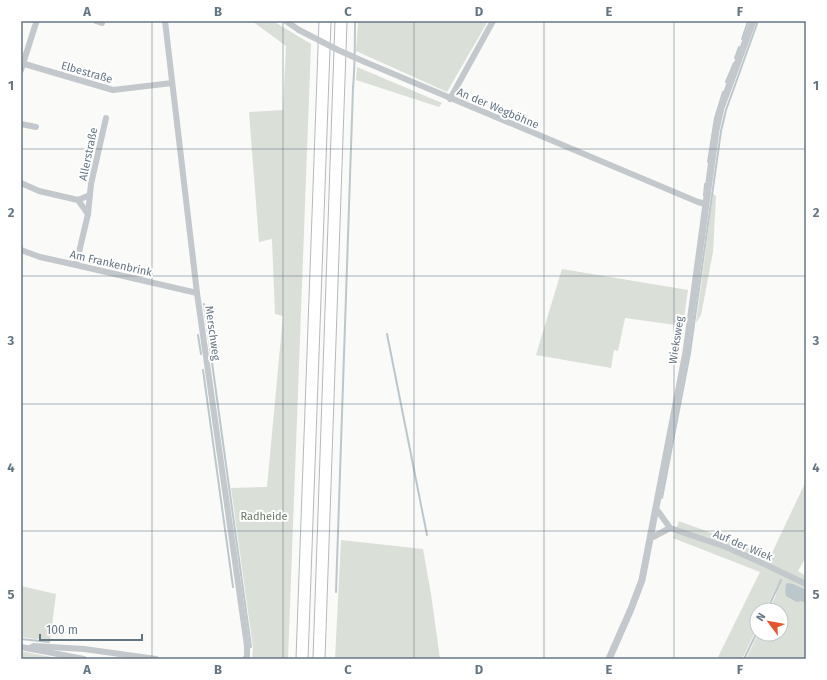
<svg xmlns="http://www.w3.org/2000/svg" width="827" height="680" font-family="'Fira Sans',sans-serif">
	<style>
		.green { fill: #dadfd7 }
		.water { fill: #bbc7cb }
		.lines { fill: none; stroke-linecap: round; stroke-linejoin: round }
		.stream { stroke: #bbc7cb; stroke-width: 2 }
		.motorway-casing { stroke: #b4b9bd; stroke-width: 13 }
		.minor { stroke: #c3c8cc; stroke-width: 6 }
		.tertiary { stroke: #c3c8cc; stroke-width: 7 }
		.motorway { stroke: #fff; stroke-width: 11 }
		.minor-bridge { stroke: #c3c8cc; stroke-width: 6 }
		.grid { fill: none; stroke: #657683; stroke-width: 1; stroke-opacity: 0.55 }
		.labels { text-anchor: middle; stroke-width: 4; stroke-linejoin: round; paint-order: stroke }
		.street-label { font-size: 11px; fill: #657683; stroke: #fff }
		.park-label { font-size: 11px; fill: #687a64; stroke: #fff }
		.neatline { fill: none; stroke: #657683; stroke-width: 1.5 }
		.grid-label { font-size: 13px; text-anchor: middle; font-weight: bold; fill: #657683 }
	</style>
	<rect width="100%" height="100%" fill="#fafaf8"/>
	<g class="green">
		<polygon points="252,21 273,21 311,44 288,659 252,659 253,648 231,488 267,487 283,316 275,314 272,239 259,242 249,112 283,110 286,46"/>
		<polygon points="358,21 488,21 447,92 356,51"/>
		<polygon points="357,67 442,103 439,107 356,80"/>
		<polygon points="713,194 716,196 713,252 701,315 696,323"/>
		<polygon points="562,269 688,290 683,326 625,318 618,351 614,350 611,368 536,355"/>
		<polygon points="806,481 806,557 798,571 806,576 806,657 804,659 746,659 758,634 781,634 781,610 769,610 776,595 778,584 765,610 757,610 757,628 742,659 717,659 760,572 673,538 679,521 771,555"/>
		<polygon points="341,540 423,549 431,594 440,659 335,659"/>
		<polygon points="21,586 56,594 50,641 21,637"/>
		<polygon points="21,651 61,659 21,659"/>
	</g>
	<path class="water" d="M787,583l6,1 13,6v13l-5,-2 -4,1 -11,-6c-1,-3 -1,-10 1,-13z"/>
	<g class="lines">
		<g class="stream">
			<polyline points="742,39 748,21"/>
			<polyline points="735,58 739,47"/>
			<polyline points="726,82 734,63"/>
			<polyline points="708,162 715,118 723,92"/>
			<polyline points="704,195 705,184"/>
			<polyline points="204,304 251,647"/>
			<polyline points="387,334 427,535"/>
			<polyline points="198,335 201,354"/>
			<polyline points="203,370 233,587"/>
			<polyline points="662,498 690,353 721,131 726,110 758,21"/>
			<path d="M336,592l17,-504c2,-22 2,-45 2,-67"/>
			<polyline points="767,610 781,580"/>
			<polyline points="21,639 49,642"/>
			<polyline points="744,659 757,632"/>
		</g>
		<defs>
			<g id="motorway">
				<polyline points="302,659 325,21"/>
				<polyline points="319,659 341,21"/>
			</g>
		</defs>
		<use href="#motorway" class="motorway-casing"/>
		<g class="minor">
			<polyline points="96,21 102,23"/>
			<polyline points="165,21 197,293 247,646 247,657 245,659"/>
			<polyline points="286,21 299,30"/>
			<polyline points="365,62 698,202 706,204"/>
			<polyline points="21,63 113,90 172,83"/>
			<polyline points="21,70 35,26 37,21"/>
			<polyline points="450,99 493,21"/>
			<polyline points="21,124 36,127"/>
			<polyline points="21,183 39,191 78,200 90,195"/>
			<polyline points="78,200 88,214"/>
			<polyline points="21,250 40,257 76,265 197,293"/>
			<polyline points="76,265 88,214 91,184 106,118"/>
			<polyline points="655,510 658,511 670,528 726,547 760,562 806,584"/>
			<polyline points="650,536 653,537 670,528"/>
			<polyline points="21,647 84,659"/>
			<polyline points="30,648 34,646 84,649 156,659"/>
		</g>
		<polyline class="tertiary" points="609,659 631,609 642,580 686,352 716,130 721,108 753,21"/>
		<use href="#motorway" class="motorway"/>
		<polyline class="minor-bridge" points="299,30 338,50 365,62"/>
	</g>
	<path class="grid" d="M152,21v638M283,21v638M414,21v638M544,21v638M674,21v638M21,149h785M21,276h785M21,404h785M21,531h785"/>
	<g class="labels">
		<g class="street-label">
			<text transform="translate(87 72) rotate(16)" y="4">Elbestraße</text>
			<text transform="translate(498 108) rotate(23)" y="4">An der Wegböhne</text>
			<text transform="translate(88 154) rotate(-78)" y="4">Allerstraße</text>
			<text transform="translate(111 263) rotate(13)" y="4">Am Frankenbrink</text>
			<text transform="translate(213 333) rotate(82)" y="4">Merschweg</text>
			<text transform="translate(676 340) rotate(-81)" y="4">Wieksweg</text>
			<text transform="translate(743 545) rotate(23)" y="4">Auf der Wiek</text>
		</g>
		<g class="park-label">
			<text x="264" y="520">Radheide</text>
		</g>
	</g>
	<rect width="827" height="680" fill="none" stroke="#ffffff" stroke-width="44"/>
	<g transform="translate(769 622) rotate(302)"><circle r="19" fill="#ffffff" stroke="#c1c8cd"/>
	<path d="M0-3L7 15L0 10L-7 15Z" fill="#e4572e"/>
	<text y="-6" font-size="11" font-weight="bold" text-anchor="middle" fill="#657683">N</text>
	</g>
	<path d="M40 634v6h102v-6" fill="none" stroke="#657683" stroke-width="2"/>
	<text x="46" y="634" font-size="12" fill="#657683" stroke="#ffffff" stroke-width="3" paint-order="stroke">100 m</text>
	<rect x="22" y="22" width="783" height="636" class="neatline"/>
	<g class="grid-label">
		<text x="87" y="16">A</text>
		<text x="218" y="16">B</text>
		<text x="348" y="16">C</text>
		<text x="479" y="16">D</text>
		<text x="609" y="16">E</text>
		<text x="740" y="16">F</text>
		<text x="11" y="90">1</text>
		<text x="816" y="90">1</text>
		<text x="11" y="217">2</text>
		<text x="816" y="217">2</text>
		<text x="11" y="345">3</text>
		<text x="816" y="345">3</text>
		<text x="11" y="472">4</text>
		<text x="816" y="472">4</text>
		<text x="11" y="599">5</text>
		<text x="816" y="599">5</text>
		<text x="87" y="674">A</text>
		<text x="218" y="674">B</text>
		<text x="348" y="674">C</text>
		<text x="479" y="674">D</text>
		<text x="609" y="674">E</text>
		<text x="740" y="674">F</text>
	</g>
</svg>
